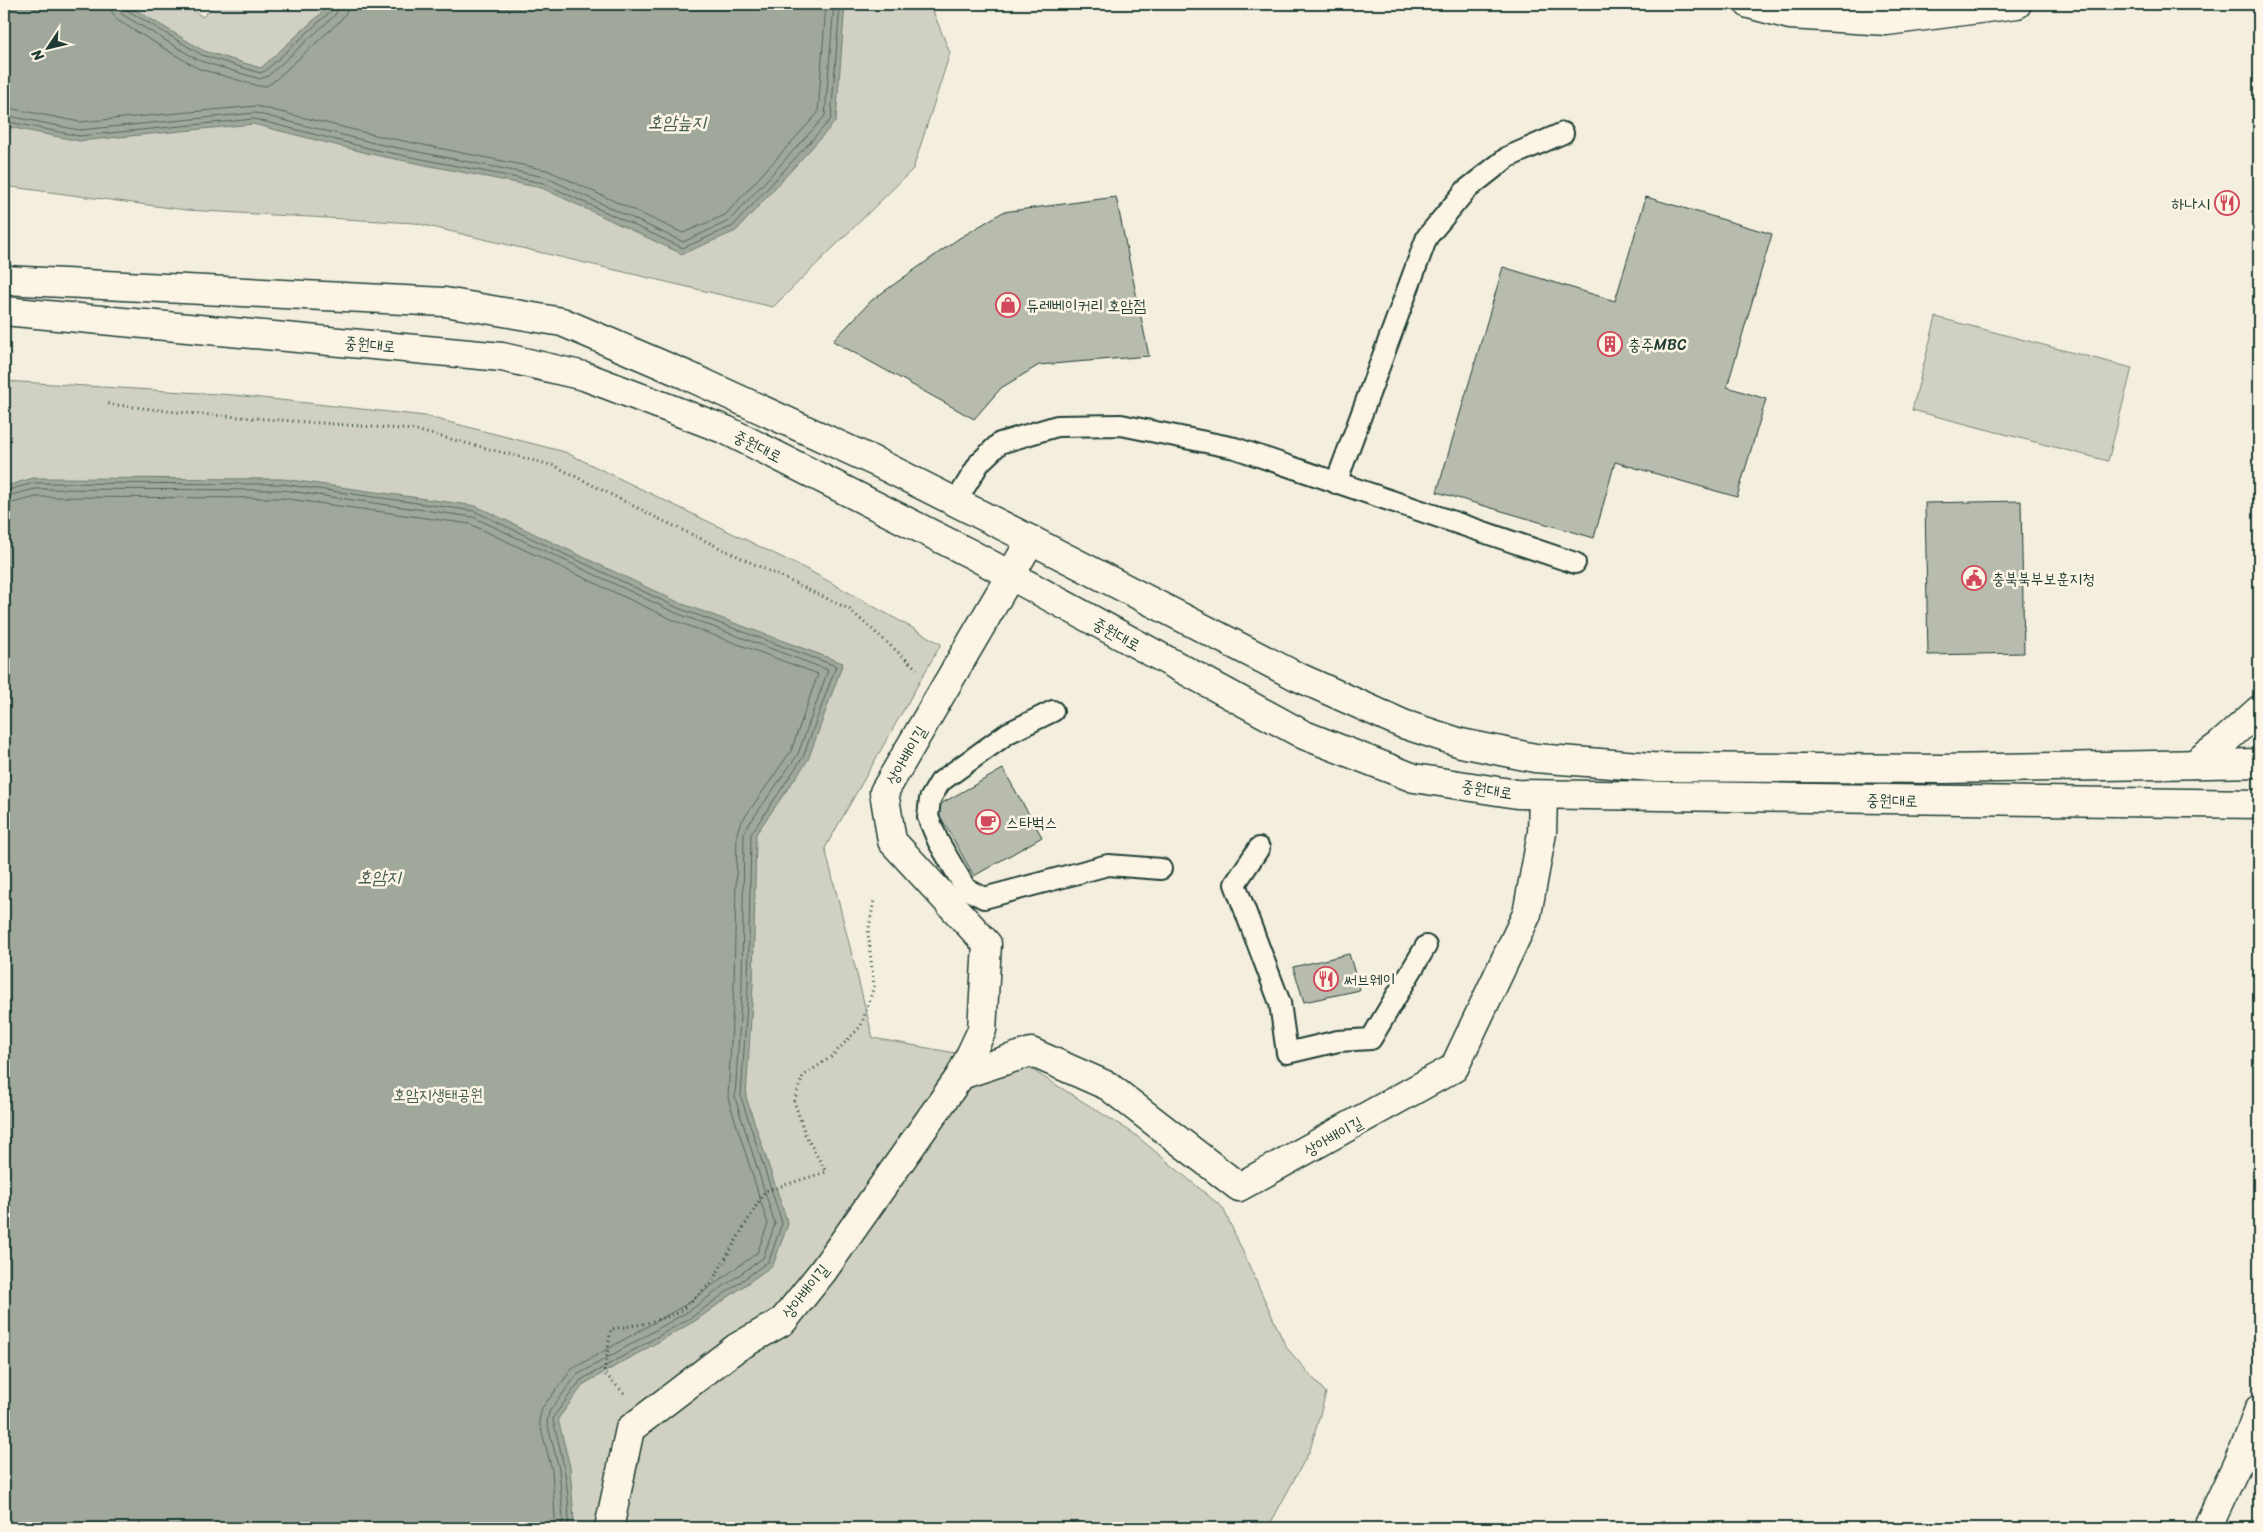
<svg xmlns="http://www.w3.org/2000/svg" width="2263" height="1532" font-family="Sriracha,'Poor Story',sans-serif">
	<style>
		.green { fill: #d0d1c2; stroke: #78877b }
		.water { fill: #a0a89b; stroke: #6c7d72 }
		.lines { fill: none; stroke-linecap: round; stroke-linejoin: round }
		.shore { stroke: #53685d; stroke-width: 1 }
		.building { fill: #b8bcae; stroke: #1f3d34 }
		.service-casing { stroke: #1f3d34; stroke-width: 24 }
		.minor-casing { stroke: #1f3d34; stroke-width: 31 }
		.secondary-casing { stroke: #1f3d34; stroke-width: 31 }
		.path { stroke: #1f3d34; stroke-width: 3; stroke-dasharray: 1 4; stroke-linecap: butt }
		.service { stroke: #fcf5e5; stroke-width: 20 }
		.minor { stroke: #fcf5e5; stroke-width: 28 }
		.secondary { stroke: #fcf5e5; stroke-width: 28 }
		.labels { text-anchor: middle; stroke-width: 5; stroke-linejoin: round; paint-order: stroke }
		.poi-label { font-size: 16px; fill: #1f3d34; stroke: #fcf5e5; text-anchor: start }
		.street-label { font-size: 16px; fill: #1f3d34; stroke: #fcf5e5 }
		.park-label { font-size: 16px; fill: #425b50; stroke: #fcf5e5 }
		.water-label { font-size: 18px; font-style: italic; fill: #465d53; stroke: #fcf5e5 }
	</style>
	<rect width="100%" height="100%" fill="#f3eede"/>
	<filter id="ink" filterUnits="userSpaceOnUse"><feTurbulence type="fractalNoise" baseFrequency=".02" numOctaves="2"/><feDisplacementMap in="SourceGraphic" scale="10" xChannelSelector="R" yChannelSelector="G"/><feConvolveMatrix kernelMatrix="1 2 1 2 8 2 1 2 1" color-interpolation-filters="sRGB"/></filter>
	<g filter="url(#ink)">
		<g class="green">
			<polygon points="4,4 183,4 203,17 215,4 930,4 950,53 913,169 773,307 415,223 186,210 4,186"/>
			<polygon points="1936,317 2132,368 2108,461 1912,410"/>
			<polygon points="4,381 234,395 425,416 565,452 810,571 941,644 825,848 873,1038 1026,1066 1133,1133 1223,1208 1286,1347 1326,1393 1310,1450 1268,1528 4,1528"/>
		</g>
		<g class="water">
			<polygon points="4,4 126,4 204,51 261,68 328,7 329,4 845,4 836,121 736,231 682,254 542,188 375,155 253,124 79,141 4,126"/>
			<polygon points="33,478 283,479 476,506 680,603 843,663 808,760 756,834 753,986 746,1097 788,1224 773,1265 695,1321 584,1384 558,1419 570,1467 574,1520 572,1528 4,1528 4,487"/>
		</g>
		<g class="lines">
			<g class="shore">
				<polyline points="110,4 112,12 117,20 197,68 258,86 266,86 273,82 340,21 346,13 347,4"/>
				<polyline points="118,4 119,11 123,15 200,61 260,79 268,76 335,15 340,4"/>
				<polyline points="124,4 127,10 202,55 260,73 265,71 331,11 333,4"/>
				<polyline points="4,107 80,122 256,106 379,136 547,170 683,233 725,215 818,113 826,4"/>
				<polyline points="4,115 79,130 255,113 378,144 545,177 683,242 729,221 825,116 834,4"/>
				<polyline points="4,121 79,136 254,119 376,150 543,183 683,248 733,226 831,119 840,4"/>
				<path d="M4,491l30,-8 248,1 192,27 204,97 158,58 -33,91 -52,77 -3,152 -7,111 41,126 -13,38 -77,56 -111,63 -27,36 -1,4c9,36 18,71 15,108"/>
				<polyline points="4,497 35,489 282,490 473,517 676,613 828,670 798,754 747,827 744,834 742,985 735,1098 775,1224 763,1258 689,1311 577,1375 549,1412 547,1422 559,1469 563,1519 561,1528"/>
				<polyline points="4,505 36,497 281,498 470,524 673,620 818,674 791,751 740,824 737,833 734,985 728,1098 768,1224 757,1253 685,1305 572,1369 542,1408 539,1421 552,1470 555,1518 554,1528"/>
			</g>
		</g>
		<g class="building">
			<polygon points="1116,197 1149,356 1039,365 1001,388 974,419 833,341 872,300 958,239 1003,212"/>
			<polygon points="1646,197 1772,234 1727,387 1766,399 1737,497 1615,462 1594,538 1437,492 1503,267 1615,301"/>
			<polygon points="2021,501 2024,653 1928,655 1925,503"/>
			<polygon points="1003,769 1042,837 974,876 935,807"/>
			<polygon points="1349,954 1360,990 1304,1002 1293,967"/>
		</g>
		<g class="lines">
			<defs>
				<g id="service">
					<polyline points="1336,483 1427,237 1466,190 1508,157 1563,133"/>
					<polyline points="955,503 980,462 1000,443 1057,426 1121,425 1235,448 1575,563"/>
					<polyline points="1053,711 1008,733 940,782 930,799 928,817 938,841 966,889 984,898 1108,865 1161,869"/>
					<polyline points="1259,848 1235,884 1280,1003 1287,1053 1338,1041 1371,1039 1426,946"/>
				</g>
				<g id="minor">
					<polyline points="1749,4 1790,15 1887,21 2017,4"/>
					<polyline points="961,1075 1031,1052 1108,1086 1239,1187 1454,1068 1527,914 1542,833 1543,795"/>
					<polyline points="609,1528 630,1429 736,1348 783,1321 823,1271 961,1075 982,1030 987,944 892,841 884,792 1031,540"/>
					<polyline points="2210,1528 2210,1522 2246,1445 2259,1409"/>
				</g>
				<g id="secondary">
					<polyline points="4,280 445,302 562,322 686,375 878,463 1031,540 1296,676 1403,724 1461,743 1535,758 1652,767 1942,769 2259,763"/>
					<polyline points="4,311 502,357 584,376 726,430 971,554 1304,735 1414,778 1517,794 2259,804"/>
					<polyline points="2194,764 2220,745 2259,710"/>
				</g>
			</defs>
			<use href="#service" class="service-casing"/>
			<use href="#minor" class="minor-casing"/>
			<use href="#secondary" class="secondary-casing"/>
			<g class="path">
				<polyline points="108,404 186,413 415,430 555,466 655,517 849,609 917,669"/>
				<polyline points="624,1393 604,1373 611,1329 643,1324 678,1313 711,1283 765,1191 826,1172 805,1134 794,1101 803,1076 831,1057 861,1026 874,986 868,934 874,900"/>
			</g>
			<use href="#service" class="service"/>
			<use href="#minor" class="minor"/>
			<use href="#secondary" class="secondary"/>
		</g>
	</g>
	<defs>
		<symbol id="restaurant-ring" viewBox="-11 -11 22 22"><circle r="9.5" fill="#fcf5e5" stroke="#d1495b" stroke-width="1.5"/><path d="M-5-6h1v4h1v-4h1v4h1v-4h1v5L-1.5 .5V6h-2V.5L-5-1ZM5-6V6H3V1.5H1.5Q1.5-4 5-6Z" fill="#d1495b"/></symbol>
		<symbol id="shop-ring" viewBox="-11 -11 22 22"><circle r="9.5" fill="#fcf5e5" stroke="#d1495b" stroke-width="1.5"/><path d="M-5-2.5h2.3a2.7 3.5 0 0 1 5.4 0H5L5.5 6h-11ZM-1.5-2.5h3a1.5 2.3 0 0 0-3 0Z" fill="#d1495b"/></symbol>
		<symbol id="building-ring" viewBox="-11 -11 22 22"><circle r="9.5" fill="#fcf5e5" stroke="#d1495b" stroke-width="1.5"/><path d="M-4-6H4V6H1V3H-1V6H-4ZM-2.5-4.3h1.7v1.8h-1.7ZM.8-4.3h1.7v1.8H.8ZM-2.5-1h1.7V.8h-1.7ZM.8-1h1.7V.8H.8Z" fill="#d1495b"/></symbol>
		<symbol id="civic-ring" viewBox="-11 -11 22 22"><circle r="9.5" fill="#fcf5e5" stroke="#d1495b" stroke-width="1.5"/><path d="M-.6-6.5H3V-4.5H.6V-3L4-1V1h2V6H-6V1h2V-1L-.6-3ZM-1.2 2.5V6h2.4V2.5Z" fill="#d1495b"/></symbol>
		<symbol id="cafe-ring" viewBox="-11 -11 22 22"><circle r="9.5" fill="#fcf5e5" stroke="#d1495b" stroke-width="1.5"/><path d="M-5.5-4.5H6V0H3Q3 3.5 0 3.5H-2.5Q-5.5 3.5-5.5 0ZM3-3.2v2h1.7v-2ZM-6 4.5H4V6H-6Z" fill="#d1495b"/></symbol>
	</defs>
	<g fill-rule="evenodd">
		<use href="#restaurant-ring" x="2213" y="189" width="28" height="28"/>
		<use href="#shop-ring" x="994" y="291" width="28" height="28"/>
		<use href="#building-ring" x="1596" y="330" width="28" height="28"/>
		<use href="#civic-ring" x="1960" y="564" width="28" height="28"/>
		<use href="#cafe-ring" x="974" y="808" width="28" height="28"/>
		<use href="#restaurant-ring" x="1312" y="965" width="28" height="28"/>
	</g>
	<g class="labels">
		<g class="poi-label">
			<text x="2210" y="209" text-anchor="end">하나시</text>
			<text x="1026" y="311">듀레베이커리 호암점</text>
			<text x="1628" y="350">충주MBC</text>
			<text x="1992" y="584">충북북부보훈지청</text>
			<text x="1006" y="828">스타벅스</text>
			<text x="1344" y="985">써브웨이</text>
		</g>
		<g class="street-label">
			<text transform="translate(370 344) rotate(5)" y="6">중원대로</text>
			<text transform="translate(758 446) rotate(27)" y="6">중원대로</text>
			<text transform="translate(1117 634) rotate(29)" y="6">중원대로</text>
			<text transform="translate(906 755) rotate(-60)" y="6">상아배이길</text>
			<text transform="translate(1487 789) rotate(9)" y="6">중원대로</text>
			<text transform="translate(1892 800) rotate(1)" y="6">중원대로</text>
			<text transform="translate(1333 1136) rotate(-29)" y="6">상아배이길</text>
			<text transform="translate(805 1291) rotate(-51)" y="6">상아배이길</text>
		</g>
		<g class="park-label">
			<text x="438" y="1100">호암지생태공원</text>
		</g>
		<g class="water-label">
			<text x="677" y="128">호암늪지</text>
			<text x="379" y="883">호암지</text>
		</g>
	</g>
	<rect width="2263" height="1532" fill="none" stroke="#fcf5e5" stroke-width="20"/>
	<rect x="10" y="10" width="2243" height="1512" fill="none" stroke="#1f3d34" stroke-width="2" filter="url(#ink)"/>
	<g transform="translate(48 48) rotate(235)" stroke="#fcf5e5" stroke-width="4" paint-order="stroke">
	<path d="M0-4L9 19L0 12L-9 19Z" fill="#1f3d34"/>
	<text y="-8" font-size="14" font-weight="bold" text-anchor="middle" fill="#1f3d34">N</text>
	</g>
</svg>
